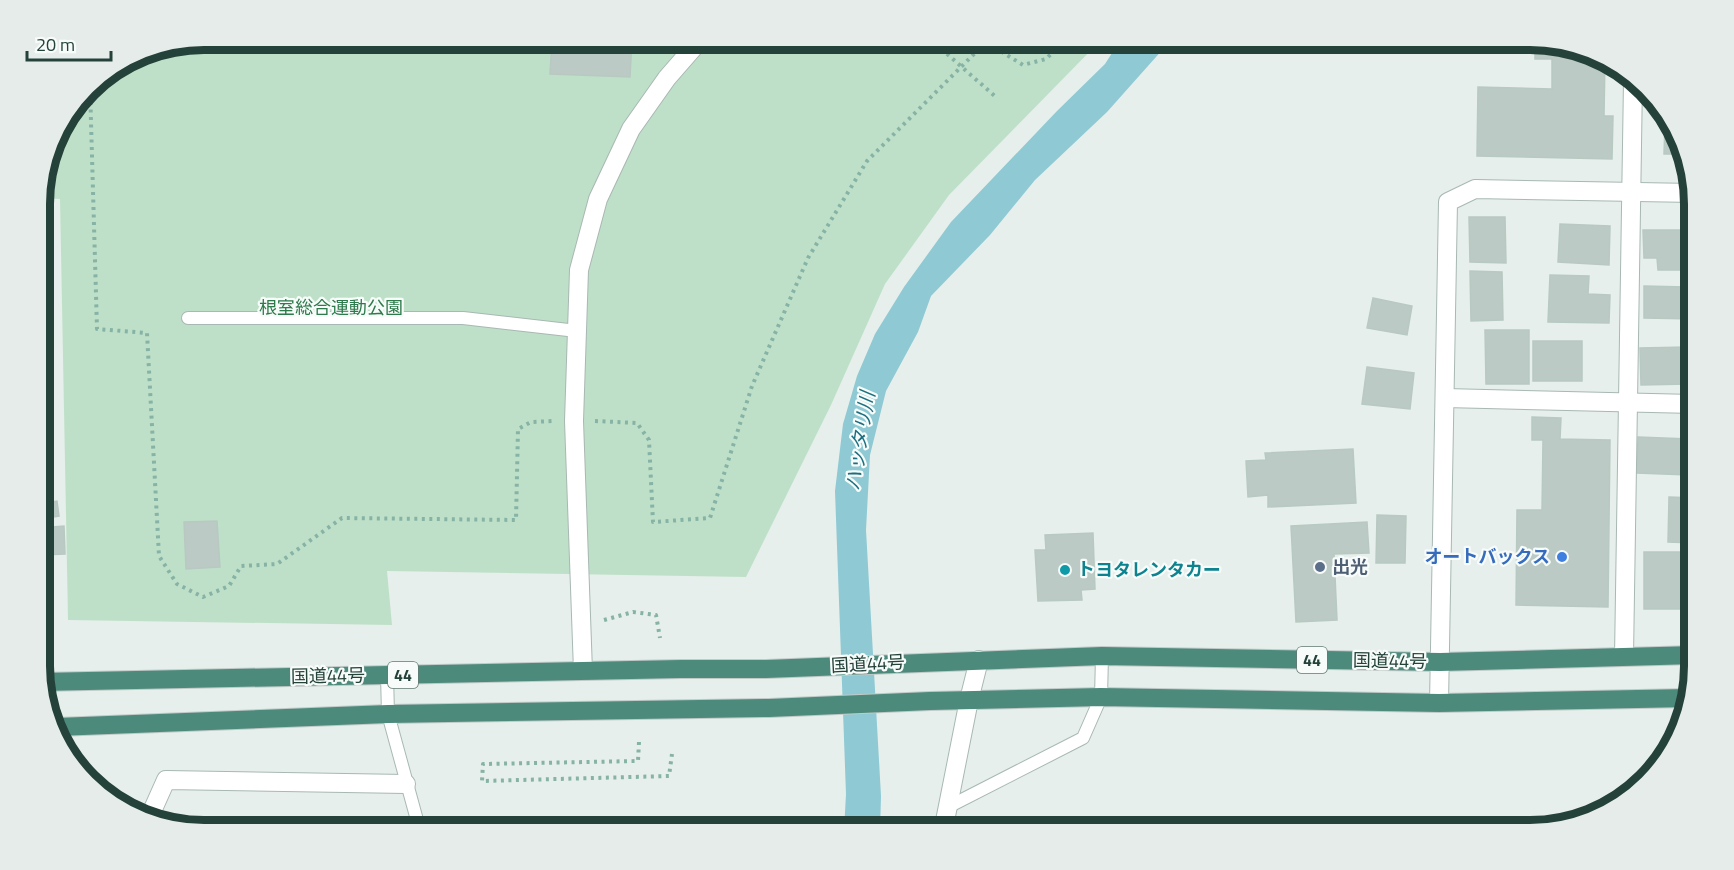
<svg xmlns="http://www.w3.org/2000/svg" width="1734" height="870" font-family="'Titillium Web','Noto Sans JP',sans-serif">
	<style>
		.green { fill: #bfe0c8 }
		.water { fill: #8ec9d4 }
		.building { fill: #bbcac4; stroke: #b8c9c2; stroke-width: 1.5 }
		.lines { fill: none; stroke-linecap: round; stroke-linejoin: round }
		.service-casing { stroke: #a8b8b2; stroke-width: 14 }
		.minor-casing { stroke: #a8b8b2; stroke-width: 20 }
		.trunk-casing { stroke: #c2cac8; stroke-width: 20 }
		.path { stroke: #86b3a5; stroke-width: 4; stroke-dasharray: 3 4.5; stroke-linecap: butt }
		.service { stroke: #fff; stroke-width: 12 }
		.minor { stroke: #fff; stroke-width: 18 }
		.trunk { stroke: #4c8a7c; stroke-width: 18 }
		.shop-dot { fill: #3f7fe0; stroke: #f7fbf9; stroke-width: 2 }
		.service-dot { fill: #5c6f8a; stroke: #f7fbf9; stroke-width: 2 }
		.culture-dot { fill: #0f9aa8; stroke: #f7fbf9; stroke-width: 2 }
		.labels { text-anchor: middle; stroke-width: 4.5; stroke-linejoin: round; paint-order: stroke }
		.shield { fill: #f7fbf9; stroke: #637a73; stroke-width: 1.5 }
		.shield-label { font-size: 16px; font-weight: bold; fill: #24423a }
		.park-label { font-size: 18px; fill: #2d7a4b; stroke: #f7fbf9 }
		.shop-label { font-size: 18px; font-weight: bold; fill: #366cbe; stroke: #f7fbf9; text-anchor: end }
		.service-label { font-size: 18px; font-weight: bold; fill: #4e5e75; stroke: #f7fbf9; text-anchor: start }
		.culture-label { font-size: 18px; font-weight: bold; fill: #0d838f; stroke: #f7fbf9; text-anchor: start }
		.street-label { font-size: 18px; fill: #24423a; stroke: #f7fbf9 }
		.water-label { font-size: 20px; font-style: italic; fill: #1c6f80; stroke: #f7fbf9 }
		.rim { fill: none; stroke: #24423a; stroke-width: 8 }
	</style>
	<rect width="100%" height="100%" fill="#e6efeb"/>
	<polygon class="green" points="204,39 1102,39 949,195 885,284 831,405 746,577 387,571 392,625 68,620 60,199 39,198 39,193 56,131 95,80 141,51"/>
	<polygon class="water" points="1121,39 1172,39 1107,112 1035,180 990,235 931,296 918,332 886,391 870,455 866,530 881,796 880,831 844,831 846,794 835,491 843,424 857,376 875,334 904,287 951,222 1057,111 1105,64"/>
	<g class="building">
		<polygon points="552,39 632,39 630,77 550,74"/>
		<polygon points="1535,40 1605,58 1604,116 1613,116 1612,159 1477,156 1478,87 1552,89 1552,59 1535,59"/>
		<polygon points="1665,124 1669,124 1682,154 1664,154"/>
		<polygon points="1469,217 1505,217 1506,263 1470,262"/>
		<polygon points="1560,224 1610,226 1609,265 1558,262"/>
		<polygon points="1643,230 1692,230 1692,270 1658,270 1657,258 1644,258"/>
		<polygon points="1470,271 1502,272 1503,320 1471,321"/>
		<polygon points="1550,275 1589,276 1588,294 1610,295 1609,323 1548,322"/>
		<polygon points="1644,286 1686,287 1686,298 1694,298 1694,319 1644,318"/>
		<polygon points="1373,298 1412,306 1407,335 1367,328"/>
		<polygon points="1485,330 1529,330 1529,384 1486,384"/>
		<rect x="1533" y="341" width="49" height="40"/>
		<polygon points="1686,347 1687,384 1641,385 1640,348"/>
		<polygon points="1367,367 1414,373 1410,409 1362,404"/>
		<polygon points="1532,417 1561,418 1560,439 1610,440 1608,607 1516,605 1517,510 1542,510 1543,440 1532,440"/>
		<polygon points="1638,437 1689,439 1688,475 1637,473"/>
		<polygon points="1353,449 1356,503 1268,507 1268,495 1248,497 1246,461 1266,460 1265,453"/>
		<polygon points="1669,497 1695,498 1695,543 1668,542"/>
		<polygon points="57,501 59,516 40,519 40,504"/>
		<polygon points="1377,515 1406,516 1405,563 1376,563"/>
		<polygon points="217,521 220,567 186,569 184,522"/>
		<polygon points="1367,522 1369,553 1334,554 1337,620 1296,622 1291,526"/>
		<polygon points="64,526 65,554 40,555 40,528"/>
		<polygon points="1093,533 1095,589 1081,590 1082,600 1038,601 1035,550 1046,550 1045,535"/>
		<polygon points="1644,552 1689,552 1690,609 1644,609"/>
		<polygon points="1154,819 1155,831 1136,831 1136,820"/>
		<polygon points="402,824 404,831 377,831"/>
		<polygon points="1555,826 1541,831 1492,831 1492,828"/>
	</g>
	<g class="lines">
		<defs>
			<g id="service">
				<polyline points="188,318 463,318 577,331"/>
				<polyline points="387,675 388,714 420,831"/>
				<polyline points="948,807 1083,738 1101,697 1102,656"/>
			</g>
			<g id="minor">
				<polyline points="1445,398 1694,404"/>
				<polyline points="1624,657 1633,81"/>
				<polyline points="583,671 574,421 579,270 598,199 631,129 667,78 701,39"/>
				<polyline points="1439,703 1448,202 1475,189 1694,193"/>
				<polyline points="149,818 166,780 406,784"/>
				<polyline points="943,831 969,700 979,660"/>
			</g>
			<g id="trunk">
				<polyline points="40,682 681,669 766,669 1102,656 1440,662 1695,655"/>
				<polyline points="57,727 388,714 769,708 930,701 1101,697 1439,703 1688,698"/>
			</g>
		</defs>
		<use href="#service" class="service-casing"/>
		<use href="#minor" class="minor-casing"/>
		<use href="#trunk" class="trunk-casing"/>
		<g class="path">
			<polyline points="930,39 997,98"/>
			<polyline points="90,87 97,329 147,333 159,556 177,584 203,597 229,586 241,566 277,564 342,518 516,520 518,429 531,422 552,421"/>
			<polyline points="595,421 637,423 649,440 653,522 710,518 752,386 808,258 867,161 986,42 1023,65 1046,59 1066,39"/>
			<polyline points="604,620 633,612 656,615 660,638"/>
			<polyline points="639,742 638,761 483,764 482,781 669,776 672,754"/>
		</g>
		<use href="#service" class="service"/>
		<use href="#minor" class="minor"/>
		<use href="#trunk" class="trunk"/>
	</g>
	<circle class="shop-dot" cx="1562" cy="557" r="6"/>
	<circle class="service-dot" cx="1320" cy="567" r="6"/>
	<circle class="culture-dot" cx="1065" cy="570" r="6"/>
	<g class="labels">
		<g class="shield">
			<rect x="1297" y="647" width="30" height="26" rx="4.5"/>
			<rect x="388" y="662" width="30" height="26" rx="4.5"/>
		</g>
		<g class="shield-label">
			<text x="1312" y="666">44</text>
			<text x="403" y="681">44</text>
		</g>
		<g class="park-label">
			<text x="331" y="314">根室総合運動公園</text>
		</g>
		<g class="shop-label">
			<text x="1550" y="563">オートバックス</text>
		</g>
		<g class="service-label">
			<text x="1332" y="573">出光</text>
		</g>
		<g class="culture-label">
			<text x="1077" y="576">トヨタレンタカー</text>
		</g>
		<g class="street-label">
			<text transform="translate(1390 661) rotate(1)" y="6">国道44号</text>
			<text transform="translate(868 664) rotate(-3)" y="6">国道44号</text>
			<text transform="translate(328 676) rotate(-1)" y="6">国道44号</text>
		</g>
		<g class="water-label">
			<text transform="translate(860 441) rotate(-81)" y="7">ハッタリ川</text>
		</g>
	</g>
	<path d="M0 0H1734V870H0ZM204 50H1530A154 154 0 0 1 1684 204V666A154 154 0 0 1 1530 820H204A154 154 0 0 1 50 666V204A154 154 0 0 1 204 50Z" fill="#e6ecea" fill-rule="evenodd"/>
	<path class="rim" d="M204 50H1530A154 154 0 0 1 1684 204V666A154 154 0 0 1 1530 820H204A154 154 0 0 1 50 666V204A154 154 0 0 1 204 50Z"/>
	<path d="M27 51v9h84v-9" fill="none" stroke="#24423a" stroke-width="3"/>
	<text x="36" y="51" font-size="18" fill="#24423a" stroke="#f7fbf9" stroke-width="4.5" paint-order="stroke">20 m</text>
</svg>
